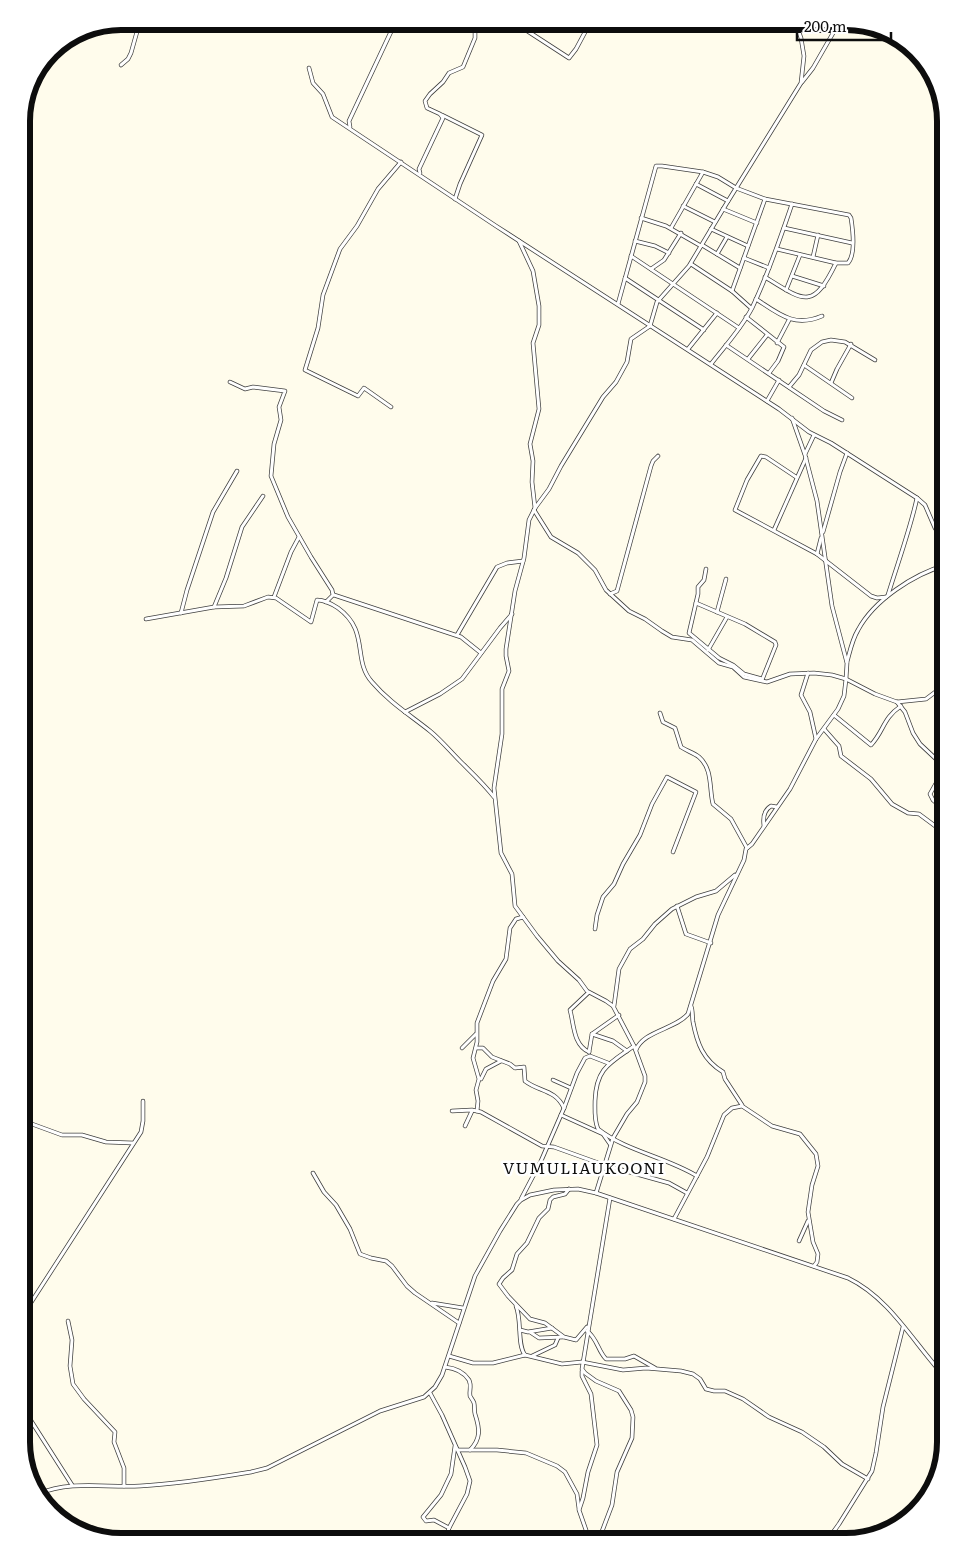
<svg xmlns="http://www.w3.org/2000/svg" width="967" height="1563" font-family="Literata,serif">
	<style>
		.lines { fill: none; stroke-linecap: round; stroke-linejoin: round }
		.minor-casing { stroke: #404040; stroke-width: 4.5 }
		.minor { stroke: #fff; stroke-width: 3 }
		.labels { text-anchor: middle; stroke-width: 5; stroke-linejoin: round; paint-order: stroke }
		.quarter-label { font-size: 16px; letter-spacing: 1px; fill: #0d0d0d; stroke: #fff }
		.rim { fill: none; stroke: #0d0d0d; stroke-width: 6 }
	</style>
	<rect width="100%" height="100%" fill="#fffcec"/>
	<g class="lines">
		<defs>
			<g id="minor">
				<polyline points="512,21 569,58 576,49 591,21"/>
				<polyline points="121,65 128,59 131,53 140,21"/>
				<polyline points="309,68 313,83 323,94 332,117 496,226 779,409 809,432 831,443 917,498 925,505 935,528 946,545"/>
				<polyline points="802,82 813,68 840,21"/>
				<polyline points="442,115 482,135 460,184 455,199"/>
				<polyline points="350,127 349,121 396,21"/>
				<polyline points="420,173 419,169 443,118 440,114 427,108 425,101 430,94 443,82 449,73 463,67 475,38 475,21"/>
				<polyline points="696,184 728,201"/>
				<polyline points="683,206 715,222"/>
				<polyline points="723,209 757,223"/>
				<polyline points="641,218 666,226 701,246"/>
				<polyline points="671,228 703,172"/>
				<polyline points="784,228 852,243"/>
				<polyline points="711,229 748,246"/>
				<polyline points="519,241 533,271 539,306 539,325 533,343 539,409 530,444 533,461 532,482 535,508"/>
				<polyline points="635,241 655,246 669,253"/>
				<polyline points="702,245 740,268"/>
				<polyline points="717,254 727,237"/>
				<polyline points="631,256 739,328"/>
				<polyline points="813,257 818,235"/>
				<polyline points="744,258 769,268"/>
				<polyline points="691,264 732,291 751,308"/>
				<polyline points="651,269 664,260 681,233"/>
				<polyline points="792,276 824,286"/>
				<path d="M765,277c40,25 48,33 71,-14"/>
				<polyline points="625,278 704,330"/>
				<polyline points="786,290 800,255"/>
				<polyline points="732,291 765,199"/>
				<path d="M756,299c23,15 38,29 66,17"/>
				<path d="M618,304l38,-138h6l41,6 15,5 18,11 29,11 84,16 2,3c2,13 5,36 -3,45h-12l-59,-14"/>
				<polyline points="746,317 784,347 778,361 769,373"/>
				<polyline points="777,343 789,320"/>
				<polyline points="726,345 824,411 842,420"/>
				<polyline points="688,349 717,313"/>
				<polyline points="748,359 767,335"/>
				<path d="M711,364c14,-18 30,-35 41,-56 16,-33 28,-69 40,-104"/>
				<polyline points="804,365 852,398"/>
				<polyline points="230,382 245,389 253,387 285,391 279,407 281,420 274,444 271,476 288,517 311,557 332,590 333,595 326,602"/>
				<polyline points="831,383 837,369 851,344"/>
				<polyline points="789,387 799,375 811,350 822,342 831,340 845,342 875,360"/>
				<polyline points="767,401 779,380"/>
				<polyline points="391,407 364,388 358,396 305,370 318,328 323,295 340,249 357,226 378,189 401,162"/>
				<polyline points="805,454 814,435"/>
				<polyline points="796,477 766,457 761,456 747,480 735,510 817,554 871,596 877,598 886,597"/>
				<polyline points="534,510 551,537 578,553 595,570 606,590 629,611 645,619 662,631 672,637 692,640 719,663 733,667 744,677 767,682 790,674 814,673 832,675 846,679 875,694 897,702 926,699 946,684"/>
				<polyline points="774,530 806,458"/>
				<polyline points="823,532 840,472 847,453"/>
				<polyline points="817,554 821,538"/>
				<polyline points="706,569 704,580 698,587 698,594 689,633 719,658 733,665 744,674 762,679"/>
				<polyline points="610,594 617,591 651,466 653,461 658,456"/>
				<polyline points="334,595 461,637 481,653"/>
				<path d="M888,595c10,-33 22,-65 29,-97"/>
				<polyline points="274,597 291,552 299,537"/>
				<polyline points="696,603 745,624 775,642 776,645 762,680"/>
				<polyline points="214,607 226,578 242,527 263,496"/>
				<polyline points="717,612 726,579"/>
				<polyline points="181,613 187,590 213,512 237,471"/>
				<path d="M146,619l68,-12 30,-1 24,-9 8,1 35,24 6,-22c7,0 15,4 21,8 32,23 14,52 34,74 17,20 38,33 58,49 11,9 20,20 30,30 11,11 24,23 34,36"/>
				<polyline points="457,635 497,567 507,563 523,561"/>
				<polyline points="708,650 727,617"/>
				<path d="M847,662c3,-11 5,-22 11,-32 16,-30 56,-56 88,-65"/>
				<polyline points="808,673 801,695 810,712 816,739"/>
				<polyline points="897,702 905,712 913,733 920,744 936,759 939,778 930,794 933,800 946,811"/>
				<polyline points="405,712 440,694 462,679 500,628 512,614"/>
				<path d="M660,713l3,9 12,6 6,19c6,4 13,6 18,10 14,12 10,32 14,47l18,15 16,29"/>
				<path d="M834,715l37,30c13,-14 12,-27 30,-39"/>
				<polyline points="824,729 839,746 841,756 871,779 892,804 908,813 919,814 946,834"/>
				<path d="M764,826c-1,-7 0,-16 7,-20l6,1"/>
				<polyline points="677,906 686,934 711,943"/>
				<polyline points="595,929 597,915 603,897 614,884 623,864 640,835 652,804 667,777 696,792 673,852"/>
				<path d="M588,993l-18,17c4,14 3,35 19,42"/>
				<polyline points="614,1006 619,969 630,949 643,939 655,924 672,909 696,897 716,891 735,875"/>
				<path d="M691,1006c2,5 1,10 2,16 4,21 10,38 30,50l2,7 17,26"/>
				<polyline points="592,1034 613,1041 627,1051"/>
				<path d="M634,1046c-24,17 -38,22 -39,55 0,9 -1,19 3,28 28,22 68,28 99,47"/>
				<polyline points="462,1048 476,1034"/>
				<path d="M476,1048h7l9,9 18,7 5,4 9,-1 1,14c14,11 30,8 39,27"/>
				<path d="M636,1050c7,-19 40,-21 52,-36l30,-99 26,-55 2,-11 6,-5 38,-55 26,-50 22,-30 6,-13 2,-17 1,-16 -15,-57 -15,-105 -12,-46 -13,-37"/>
				<polyline points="589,1052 592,1034 619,1015"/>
				<polyline points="481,1079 486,1069 501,1061"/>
				<polyline points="553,1080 571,1088"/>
				<polyline points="452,1111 472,1110 481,1112 542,1146 554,1147 604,1165 669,1183 687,1193"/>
				<polyline points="477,1111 478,1101 476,1090 479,1079 473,1058 477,1042 477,1023 493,981 506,959 510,928 516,919 523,917"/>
				<polyline points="561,1115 603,1134 610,1144"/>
				<polyline points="21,1120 62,1135 82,1135 106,1142 133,1143"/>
				<polyline points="465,1126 472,1111"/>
				<polyline points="313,1173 324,1192 336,1205 350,1229 360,1254 371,1258 386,1261 392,1266 407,1286 415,1293 459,1323"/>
				<polyline points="569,1189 565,1194 553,1197 550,1200 548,1209 539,1218 527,1243 517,1254 512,1270 503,1278 499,1284 508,1296 530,1319 545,1323 564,1337 576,1340 587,1327"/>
				<polyline points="596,1193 613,1138 627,1114 637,1102 645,1082 645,1076 634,1046 613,1006 606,1001 587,991 579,980 558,961 537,936 515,906 512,874 501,853 494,788 502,734 502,689 509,671 506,656 506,649 515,591 524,558 529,520 535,508 549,489 561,466 603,397 616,382 627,362 631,339 650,326 657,302 689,266 725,206 801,83 804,56 801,38 795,21"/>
				<polyline points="521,1199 541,1161 564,1108 577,1073 585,1058 590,1056 608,1063"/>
				<polyline points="674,1219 707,1157 724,1115 732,1108 742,1106 772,1126 800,1134 816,1154 818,1166 812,1185 808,1212 813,1242 818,1254 817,1262 814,1266"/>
				<polyline points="799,1241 808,1221"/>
				<polyline points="432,1303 463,1308"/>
				<path d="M516,1306c6,14 1,39 9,49"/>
				<polyline points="21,1318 141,1132 143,1121 143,1101"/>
				<polyline points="68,1321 72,1340 70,1366 73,1384 84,1399 115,1432 114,1442 124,1468 124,1486"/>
				<polyline points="520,1330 528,1332 552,1328"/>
				<path d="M587,1331c10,7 11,20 19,28h19l9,-3 21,12"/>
				<polyline points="530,1332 539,1338 563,1337"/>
				<polyline points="449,1356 473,1363 493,1363 525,1355 562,1364 582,1362 623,1370 646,1368 681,1371 693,1374 700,1379 706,1389 714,1391 725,1391 743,1399 769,1417 802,1432 824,1447 842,1464 868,1479"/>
				<polyline points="532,1356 555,1345 558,1338"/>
				<path d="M445,1367c9,1 19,5 24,13 3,6 0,10 1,16 1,2 3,4 4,7 1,4 0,8 1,11 5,15 6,25 -5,36"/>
				<polyline points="582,1371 582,1376 591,1394 597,1445 588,1472 583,1498 579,1510 586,1530 584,1542"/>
				<polyline points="430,1393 442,1415 465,1467 470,1481 467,1494 449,1528 444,1542"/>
				<polyline points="21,1405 72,1485"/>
				<polyline points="458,1450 497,1450 526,1453 557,1466 565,1472 577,1494 579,1509"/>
				<path d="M38,1494c33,-14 68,-6 102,-8 37,-2 75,-8 111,-14l16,-4 113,-57 44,-14 11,-10 7,-12 33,-99 25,-45 17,-27 4,-4 9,-5 24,-5 24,-1 18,4 252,85c43,21 66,66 98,100"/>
				<polyline points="449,1528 434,1520 426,1521 423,1517 441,1495 451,1474 455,1446"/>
				<polyline points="598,1542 612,1505 617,1472 632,1438 633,1417 631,1410 619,1391 596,1381 585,1373 582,1369 610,1198"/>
				<polyline points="826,1542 839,1524 872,1471 876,1453 883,1407 903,1327"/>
			</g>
		</defs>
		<use href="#minor" class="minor-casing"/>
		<use href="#minor" class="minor"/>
	</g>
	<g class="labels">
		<g class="quarter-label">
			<text x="584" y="1174">VUMULIAUKOONI</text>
		</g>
	</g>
	<path d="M0 0H967V1563H0ZM121 30H846A91 91 0 0 1 937 121V1442A91 91 0 0 1 846 1533H121A91 91 0 0 1 30 1442V121A91 91 0 0 1 121 30Z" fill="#fff" fill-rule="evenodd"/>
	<path class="rim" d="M121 30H846A91 91 0 0 1 937 121V1442A91 91 0 0 1 846 1533H121A91 91 0 0 1 30 1442V121A91 91 0 0 1 121 30Z"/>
	<path d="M797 32v8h94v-8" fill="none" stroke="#0d0d0d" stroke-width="2.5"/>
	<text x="804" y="32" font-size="15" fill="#0d0d0d" stroke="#ffffff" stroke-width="4" paint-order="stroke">200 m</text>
</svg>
